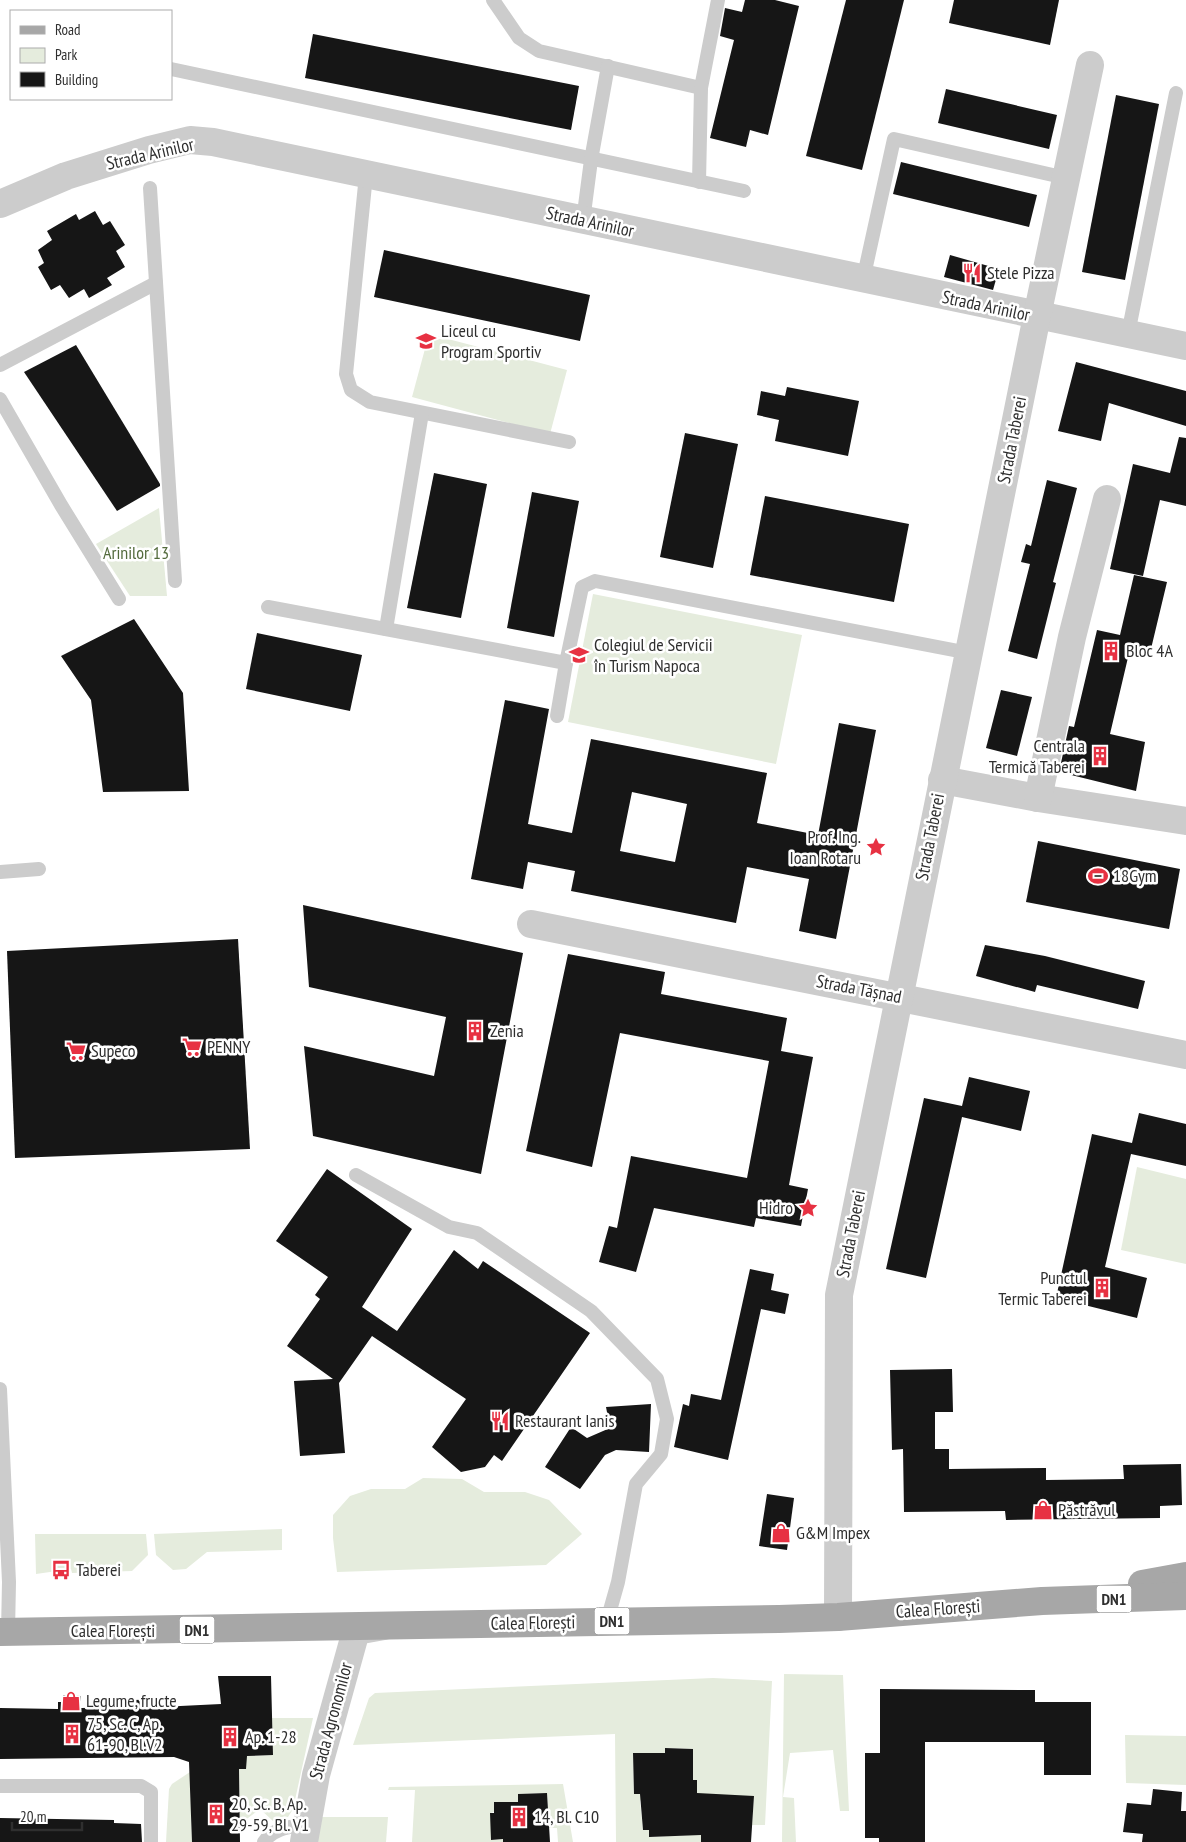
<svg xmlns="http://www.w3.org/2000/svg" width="1186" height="1842" font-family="'PT Sans Narrow',sans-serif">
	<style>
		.green { fill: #e5ecdd }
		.building { fill: #161616; fill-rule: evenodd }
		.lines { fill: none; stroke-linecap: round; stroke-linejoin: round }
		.service { stroke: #ccc; stroke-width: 14 }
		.minor { stroke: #ccc; stroke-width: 28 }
		.primary { stroke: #a7a7a7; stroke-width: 28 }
		.labels { text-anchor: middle; stroke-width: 5; stroke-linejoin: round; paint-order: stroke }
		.shield { fill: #fff; stroke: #6d6d6d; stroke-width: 1 }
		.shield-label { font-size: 16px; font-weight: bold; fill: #2f2f2f }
		.street-label { font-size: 18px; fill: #2f2f2f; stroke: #fff }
		.poi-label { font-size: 18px; fill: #2f2f2f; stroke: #fff; text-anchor: start }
		.park-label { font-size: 18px; fill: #536b3c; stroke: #fff }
	</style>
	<rect width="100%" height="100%" fill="#fff"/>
	<g class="green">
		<polygon points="429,334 567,370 550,434 412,397"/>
		<polygon points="159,508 167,596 130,596 96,544"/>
		<polygon points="593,594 802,635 776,764 568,722"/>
		<polygon points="1137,1167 1186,1179 1186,1264 1121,1250"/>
		<polygon points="423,1478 462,1479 484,1492 525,1492 549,1500 582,1534 546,1565 337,1572 333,1538 333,1515 350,1496 371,1489 405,1489"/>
		<polygon points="282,1529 282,1550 207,1552 186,1569 173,1570 156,1555 154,1534"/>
		<polygon points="35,1534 146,1534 148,1555 132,1571 72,1573 71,1569 36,1574"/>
		<polygon points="784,1674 843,1675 849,1811 840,1811 833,1750 790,1753 783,1797 794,1798 796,1842 782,1842"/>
		<polygon points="713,1678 772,1681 765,1825 752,1825 754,1796 697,1801 697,1780 686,1780 693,1774 693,1749 665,1748 665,1753 633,1753 634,1794 647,1793 640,1801 643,1830 649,1830 649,1837 707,1834 701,1842 616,1842 615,1734 353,1745 369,1698 375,1693"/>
		<polygon points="272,1718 313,1718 293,1809 288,1817 273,1821 260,1809 240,1824 239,1769 246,1769 246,1756 273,1755"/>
		<polygon points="1125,1735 1186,1736 1186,1785 1126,1783"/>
		<polygon points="190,1772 192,1842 166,1842 169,1789 172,1784"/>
		<polygon points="563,1784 573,1842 558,1842 557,1828 542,1828 549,1821 547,1793 518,1794 518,1802 491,1813 492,1840 503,1839 503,1842 412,1842 415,1790 388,1790 389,1787"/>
		<polygon points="322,1817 388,1817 386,1842 315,1842"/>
	</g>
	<g class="building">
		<polygon points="745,0 775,0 799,6 768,135 750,130 746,147 710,138 734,40 720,36 725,8 742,12"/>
		<polygon points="846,0 904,0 862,170 806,156"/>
		<polygon points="954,0 1059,0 1050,45 949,23"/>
		<polygon points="313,34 579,86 571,130 305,78"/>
		<polygon points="946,89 1057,115 1049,149 938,123"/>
		<polygon points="1116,95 1159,104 1125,280 1082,272"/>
		<polygon points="901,162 1037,195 1029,227 893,194"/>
		<polygon points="95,211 103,225 110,221 125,245 116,251 125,267 107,278 112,285 89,298 84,289 69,298 60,285 51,290 38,267 44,263 38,250 52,240 47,231 76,214 79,220"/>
		<polygon points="384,250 590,295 580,341 374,297"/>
		<polygon points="950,255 999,269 993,290 944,277"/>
		<polygon points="76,345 160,484 160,486 117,511 24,372"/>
		<polygon points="1076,362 1186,391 1186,426 1109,403 1101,441 1058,431"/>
		<polygon points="787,387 859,401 848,456 775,441 779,420 757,415 761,391 785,396"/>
		<polygon points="685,433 738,444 713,568 660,557"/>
		<polygon points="1179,437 1186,438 1186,506 1160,500 1143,576 1110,569 1133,464 1170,473"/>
		<polygon points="434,473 487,484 461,618 407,608"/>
		<polygon points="1047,480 1077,488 1053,582 1056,583 1037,659 1008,651 1030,564 1021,562 1026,544 1031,546"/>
		<polygon points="532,492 579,501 554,637 507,628"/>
		<polygon points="765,496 909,524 894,602 750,575"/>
		<polygon points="1134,575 1167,582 1150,653 1130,649 1110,734 1145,742 1136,791 1059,772 1069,726 1074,727 1097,630 1120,635"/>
		<polygon points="134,619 183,693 189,791 103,792 91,700 61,656"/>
		<polygon points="257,633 362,655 350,711 246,689"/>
		<polygon points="1001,690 1032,697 1017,756 986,748"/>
		<path d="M505,700l44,9 -21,115 44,9 19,-94 176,34 -10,50 61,12 21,-112 37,7 -40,209 -37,-8 10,-52 -62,-12 -11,56 -165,-32 4,-20 -47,-9 -5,27 -52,-10zM632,792l55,12 -12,58 -55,-11z"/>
		<polygon points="1038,841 1180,869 1169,929 1026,902"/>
		<polygon points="303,905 523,953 481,1174 313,1136 304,1046 434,1076 446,1017 309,987"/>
		<polygon points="238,939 250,1149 15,1158 7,951"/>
		<polygon points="985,945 1045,956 1145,981 1138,1009 1037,985 1035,992 976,976"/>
		<polygon points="568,954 665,972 661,994 787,1018 781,1051 813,1057 789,1185 808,1189 801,1226 756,1218 754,1227 654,1208 636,1272 599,1262 609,1226 617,1228 631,1156 747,1178 769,1061 620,1033 592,1167 526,1151"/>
		<polygon points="969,1077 1030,1091 1021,1131 962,1117 926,1278 886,1269 924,1098 962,1106"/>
		<polygon points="1139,1113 1186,1124 1186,1166 1131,1154 1105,1267 1147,1278 1137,1318 1056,1298 1092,1134 1132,1143"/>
		<polygon points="327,1169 412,1229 362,1307 397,1331 454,1250 478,1269 483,1261 590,1333 502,1461 494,1455 485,1467 461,1472 432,1447 466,1399 372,1336 339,1383 345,1453 300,1456 294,1381 333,1379 287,1346 320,1299 315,1295 328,1277 276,1241"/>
		<polygon points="750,1269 774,1274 771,1290 789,1294 785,1314 761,1309 728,1460 674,1447 683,1404 689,1406 691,1394 721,1400"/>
		<polygon points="952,1369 953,1412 935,1412 935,1449 949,1449 949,1469 1046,1468 1046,1480 1124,1479 1123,1465 1181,1464 1182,1505 1160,1506 1160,1518 1006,1520 1005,1511 904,1512 903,1449 892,1450 890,1370"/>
		<polygon points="651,1404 649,1452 616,1450 605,1455 580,1489 545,1467 571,1427 587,1438 610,1428 606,1407"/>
		<polygon points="767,1494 794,1498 787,1550 759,1546"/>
		<polygon points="218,1676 271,1676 273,1755 247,1756 246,1769 239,1769 240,1842 192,1842 189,1762 174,1757 0,1759 0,1708 58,1709 58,1702 63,1702 63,1695 81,1696 81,1708 134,1707 134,1700 160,1699 160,1707 221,1704"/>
		<polygon points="880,1689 1035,1690 1035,1702 1091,1702 1091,1775 1044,1775 1044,1742 925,1742 925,1842 879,1842 879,1838 865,1838 865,1753 880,1753"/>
		<polygon points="665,1748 693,1749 693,1780 697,1780 697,1793 754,1796 751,1842 701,1842 701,1835 649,1837 649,1830 643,1830 640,1794 634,1794 633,1753 665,1753"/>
		<polygon points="1153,1789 1182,1792 1181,1811 1186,1811 1186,1842 1142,1842 1143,1834 1123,1832 1127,1803 1151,1805"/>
		<polygon points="547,1793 550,1842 503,1842 503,1839 491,1840 490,1813 494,1813 494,1802 518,1802 518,1794"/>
		<polygon points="0,1818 114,1820 114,1823 141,1824 142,1842 0,1842"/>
	</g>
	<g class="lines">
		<g class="service">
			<polyline points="493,0 519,38 539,51 701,88"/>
			<polyline points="171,69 744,191"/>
			<polyline points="366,175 346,374 351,390 370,402 569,442"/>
			<polyline points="699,182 701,88 718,0"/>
			<polyline points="150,188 175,581"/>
			<polyline points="583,221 591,160 608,66"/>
			<polyline points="863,280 894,139 1066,178"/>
			<polyline points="1128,334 1176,93"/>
			<polyline points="0,365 156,283"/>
			<polyline points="0,399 61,505 119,599"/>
			<polyline points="268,607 566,663 582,587 595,581 969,653"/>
			<polyline points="386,629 422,413"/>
			<polyline points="557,716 566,663"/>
			<polyline points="0,872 39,869"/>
			<polyline points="356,1175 449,1227 477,1233 591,1311 657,1379 667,1419 661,1454 636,1484 618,1582 607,1621"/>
			<polyline points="0,1389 9,1582 8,1632"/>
			<polyline points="0,1786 141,1786 151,1792 151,1842"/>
			<path d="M264,1842c9,-14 26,-15 42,-18"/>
		</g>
		<g class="minor">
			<polyline points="0,204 66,176 149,150 190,140 213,142 1186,346"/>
			<polyline points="942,780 1038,798 1186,821"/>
			<polyline points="1038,798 1072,637 1107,499"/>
			<polyline points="531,924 1186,1055"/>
			<polyline points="838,1617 839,1295 1037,316 1090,65"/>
			<polyline points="304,1842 316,1775 356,1631 384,1626"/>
		</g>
		<g class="primary">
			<polyline points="1142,1584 1186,1576"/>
			<polyline points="0,1632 779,1619 838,1617 1042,1601 1186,1596"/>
		</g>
	</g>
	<defs>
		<symbol id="restaurant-bare" viewBox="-9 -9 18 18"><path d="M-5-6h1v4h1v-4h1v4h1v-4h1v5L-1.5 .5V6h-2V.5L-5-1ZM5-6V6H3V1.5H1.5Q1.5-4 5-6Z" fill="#e73142" stroke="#fff" stroke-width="2.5" paint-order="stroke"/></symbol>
		<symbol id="school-bare" viewBox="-9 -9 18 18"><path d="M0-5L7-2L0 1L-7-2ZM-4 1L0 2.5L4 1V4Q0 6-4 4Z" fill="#e73142" stroke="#fff" stroke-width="2.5" paint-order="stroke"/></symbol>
		<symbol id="building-bare" viewBox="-9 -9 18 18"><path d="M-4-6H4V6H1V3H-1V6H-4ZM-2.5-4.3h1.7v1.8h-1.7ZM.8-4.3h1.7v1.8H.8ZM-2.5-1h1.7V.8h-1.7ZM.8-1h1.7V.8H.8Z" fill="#e73142" stroke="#fff" stroke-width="2.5" paint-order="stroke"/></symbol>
		<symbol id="sight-bare" viewBox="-9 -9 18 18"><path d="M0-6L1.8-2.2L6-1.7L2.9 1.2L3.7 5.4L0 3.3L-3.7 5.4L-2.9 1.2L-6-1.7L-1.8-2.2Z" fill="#e73142" stroke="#fff" stroke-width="2.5" paint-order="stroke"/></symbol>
		<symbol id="stadium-bare" viewBox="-9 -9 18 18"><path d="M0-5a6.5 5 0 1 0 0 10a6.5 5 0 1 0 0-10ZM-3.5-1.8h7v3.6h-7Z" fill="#e73142" stroke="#fff" stroke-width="2.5" paint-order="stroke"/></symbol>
		<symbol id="supermarket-bare" viewBox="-9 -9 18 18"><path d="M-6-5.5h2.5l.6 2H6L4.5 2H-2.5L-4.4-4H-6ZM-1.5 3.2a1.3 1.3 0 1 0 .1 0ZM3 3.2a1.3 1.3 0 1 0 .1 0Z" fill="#e73142" stroke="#fff" stroke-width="2.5" paint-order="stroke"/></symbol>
		<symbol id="shop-bare" viewBox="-9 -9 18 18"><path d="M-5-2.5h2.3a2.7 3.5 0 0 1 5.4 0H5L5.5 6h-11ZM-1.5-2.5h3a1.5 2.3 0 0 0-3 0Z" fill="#e73142" stroke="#fff" stroke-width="2.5" paint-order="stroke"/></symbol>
		<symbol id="bus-bare" viewBox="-9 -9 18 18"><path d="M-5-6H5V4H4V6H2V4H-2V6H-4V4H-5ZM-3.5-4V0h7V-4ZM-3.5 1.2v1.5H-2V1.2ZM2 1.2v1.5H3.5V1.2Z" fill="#e73142" stroke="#fff" stroke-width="2.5" paint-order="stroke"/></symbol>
	</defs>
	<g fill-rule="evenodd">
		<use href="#restaurant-bare" x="958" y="259" width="28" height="28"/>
		<use href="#school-bare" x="412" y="327" width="28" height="28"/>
		<use href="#building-bare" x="1097" y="637" width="28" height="28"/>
		<use href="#school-bare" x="565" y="641" width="28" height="28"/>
		<use href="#building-bare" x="1086" y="742" width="28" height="28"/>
		<use href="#sight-bare" x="862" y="833" width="28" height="28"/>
		<use href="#stadium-bare" x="1084" y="862" width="28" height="28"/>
		<use href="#building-bare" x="461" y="1017" width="28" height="28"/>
		<use href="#supermarket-bare" x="178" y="1033" width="28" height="28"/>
		<use href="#supermarket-bare" x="62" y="1037" width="28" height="28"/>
		<use href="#sight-bare" x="794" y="1194" width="28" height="28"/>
		<use href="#building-bare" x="1088" y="1274" width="28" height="28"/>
		<use href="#restaurant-bare" x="486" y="1407" width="28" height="28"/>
		<use href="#shop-bare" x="1029" y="1496" width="28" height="28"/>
		<use href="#shop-bare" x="767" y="1519" width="28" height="28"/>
		<use href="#bus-bare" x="47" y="1556" width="28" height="28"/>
		<use href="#shop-bare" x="57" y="1687" width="28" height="28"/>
		<use href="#building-bare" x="58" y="1720" width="28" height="28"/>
		<use href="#building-bare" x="216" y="1723" width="28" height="28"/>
		<use href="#building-bare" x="202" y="1800" width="28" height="28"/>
		<use href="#building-bare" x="505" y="1803" width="28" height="28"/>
	</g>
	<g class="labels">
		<g class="shield">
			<rect x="1096.5" y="1585.5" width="35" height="27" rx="4"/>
			<rect x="594.5" y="1607.5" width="35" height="27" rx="4"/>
			<rect x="179.5" y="1616.5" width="35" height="27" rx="4"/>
		</g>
		<g class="shield-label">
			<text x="1114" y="1605">DN1</text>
			<text x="612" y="1627">DN1</text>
			<text x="197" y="1636">DN1</text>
		</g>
		<g class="street-label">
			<text transform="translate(150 154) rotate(-13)" y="6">Strada Arinilor</text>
			<text transform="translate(590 222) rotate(12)" y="6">Strada Arinilor</text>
			<text transform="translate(986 306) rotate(12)" y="6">Strada Arinilor</text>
			<text transform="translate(1012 440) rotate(-79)" y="6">Strada Taberei</text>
			<text transform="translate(930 837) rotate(-79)" y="6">Strada Taberei</text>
			<text transform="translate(859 989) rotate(11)" y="6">Strada Tășnad</text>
			<text transform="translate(851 1234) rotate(-79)" y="6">Strada Taberei</text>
			<text transform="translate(938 1609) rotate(-4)" y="6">Calea Florești</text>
			<text transform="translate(533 1623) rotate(-1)" y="6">Calea Florești</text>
			<text x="113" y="1637">Calea Florești</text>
			<text transform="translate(331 1721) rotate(-75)" y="6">Strada Agronomilor</text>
		</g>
		<g class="poi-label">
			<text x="987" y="279">Stele Pizza</text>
			<text x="441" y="337">Liceul cu<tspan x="441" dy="21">Program Sportiv</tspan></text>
			<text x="594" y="651">Colegiul de Servicii<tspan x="594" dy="21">în Turism Napoca</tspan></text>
			<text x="1126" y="657">Bloc 4A</text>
			<text x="1085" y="752" text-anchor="end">Centrala<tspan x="1085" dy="21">Termică Taberei</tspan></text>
			<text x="861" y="843" text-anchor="end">Prof. Ing.<tspan x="861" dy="21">Ioan Rotaru</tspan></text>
			<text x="1113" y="882">18Gym</text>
			<text x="490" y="1037">Zenia</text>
			<text x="207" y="1053">PENNY</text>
			<text x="91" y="1057">Supeco</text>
			<text x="793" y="1214" text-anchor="end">Hidro</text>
			<text x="1087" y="1284" text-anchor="end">Punctul<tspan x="1087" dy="21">Termic Taberei</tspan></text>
			<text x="515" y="1427">Restaurant Ianis</text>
			<text x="1058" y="1516">Păstrăvul</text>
			<text x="796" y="1539">G&amp;M Impex</text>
			<text x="76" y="1576">Taberei</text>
			<text x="86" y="1707">Legume, fructe</text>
			<text x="87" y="1730">75, Sc. C, Ap.<tspan x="87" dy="21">61-90, Bl.V2</tspan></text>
			<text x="245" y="1743">Ap. 1-28</text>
			<text x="231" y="1810">20, Sc. B, Ap.<tspan x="231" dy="21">29-59, Bl. V1</tspan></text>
			<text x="534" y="1823">14, Bl. C10</text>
		</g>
		<g class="park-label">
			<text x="136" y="559">Arinilor 13</text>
		</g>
	</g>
	<rect x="10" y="10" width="162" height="90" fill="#ffffff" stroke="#acacac"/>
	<rect x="20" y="26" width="25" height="8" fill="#a7a7a7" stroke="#acacac"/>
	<text x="55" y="35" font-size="15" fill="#2f2f2f">Road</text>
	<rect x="20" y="48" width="25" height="15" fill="#e5ecdd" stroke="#acacac"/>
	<text x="55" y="60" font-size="15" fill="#2f2f2f">Park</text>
	<rect x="20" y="72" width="25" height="15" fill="#161616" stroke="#acacac"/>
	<text x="55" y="85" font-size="15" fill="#2f2f2f">Building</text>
	<path d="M12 1822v8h70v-8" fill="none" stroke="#2f2f2f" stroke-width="2.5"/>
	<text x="20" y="1822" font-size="15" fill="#2f2f2f" stroke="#ffffff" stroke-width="4" paint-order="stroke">20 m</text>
</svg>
